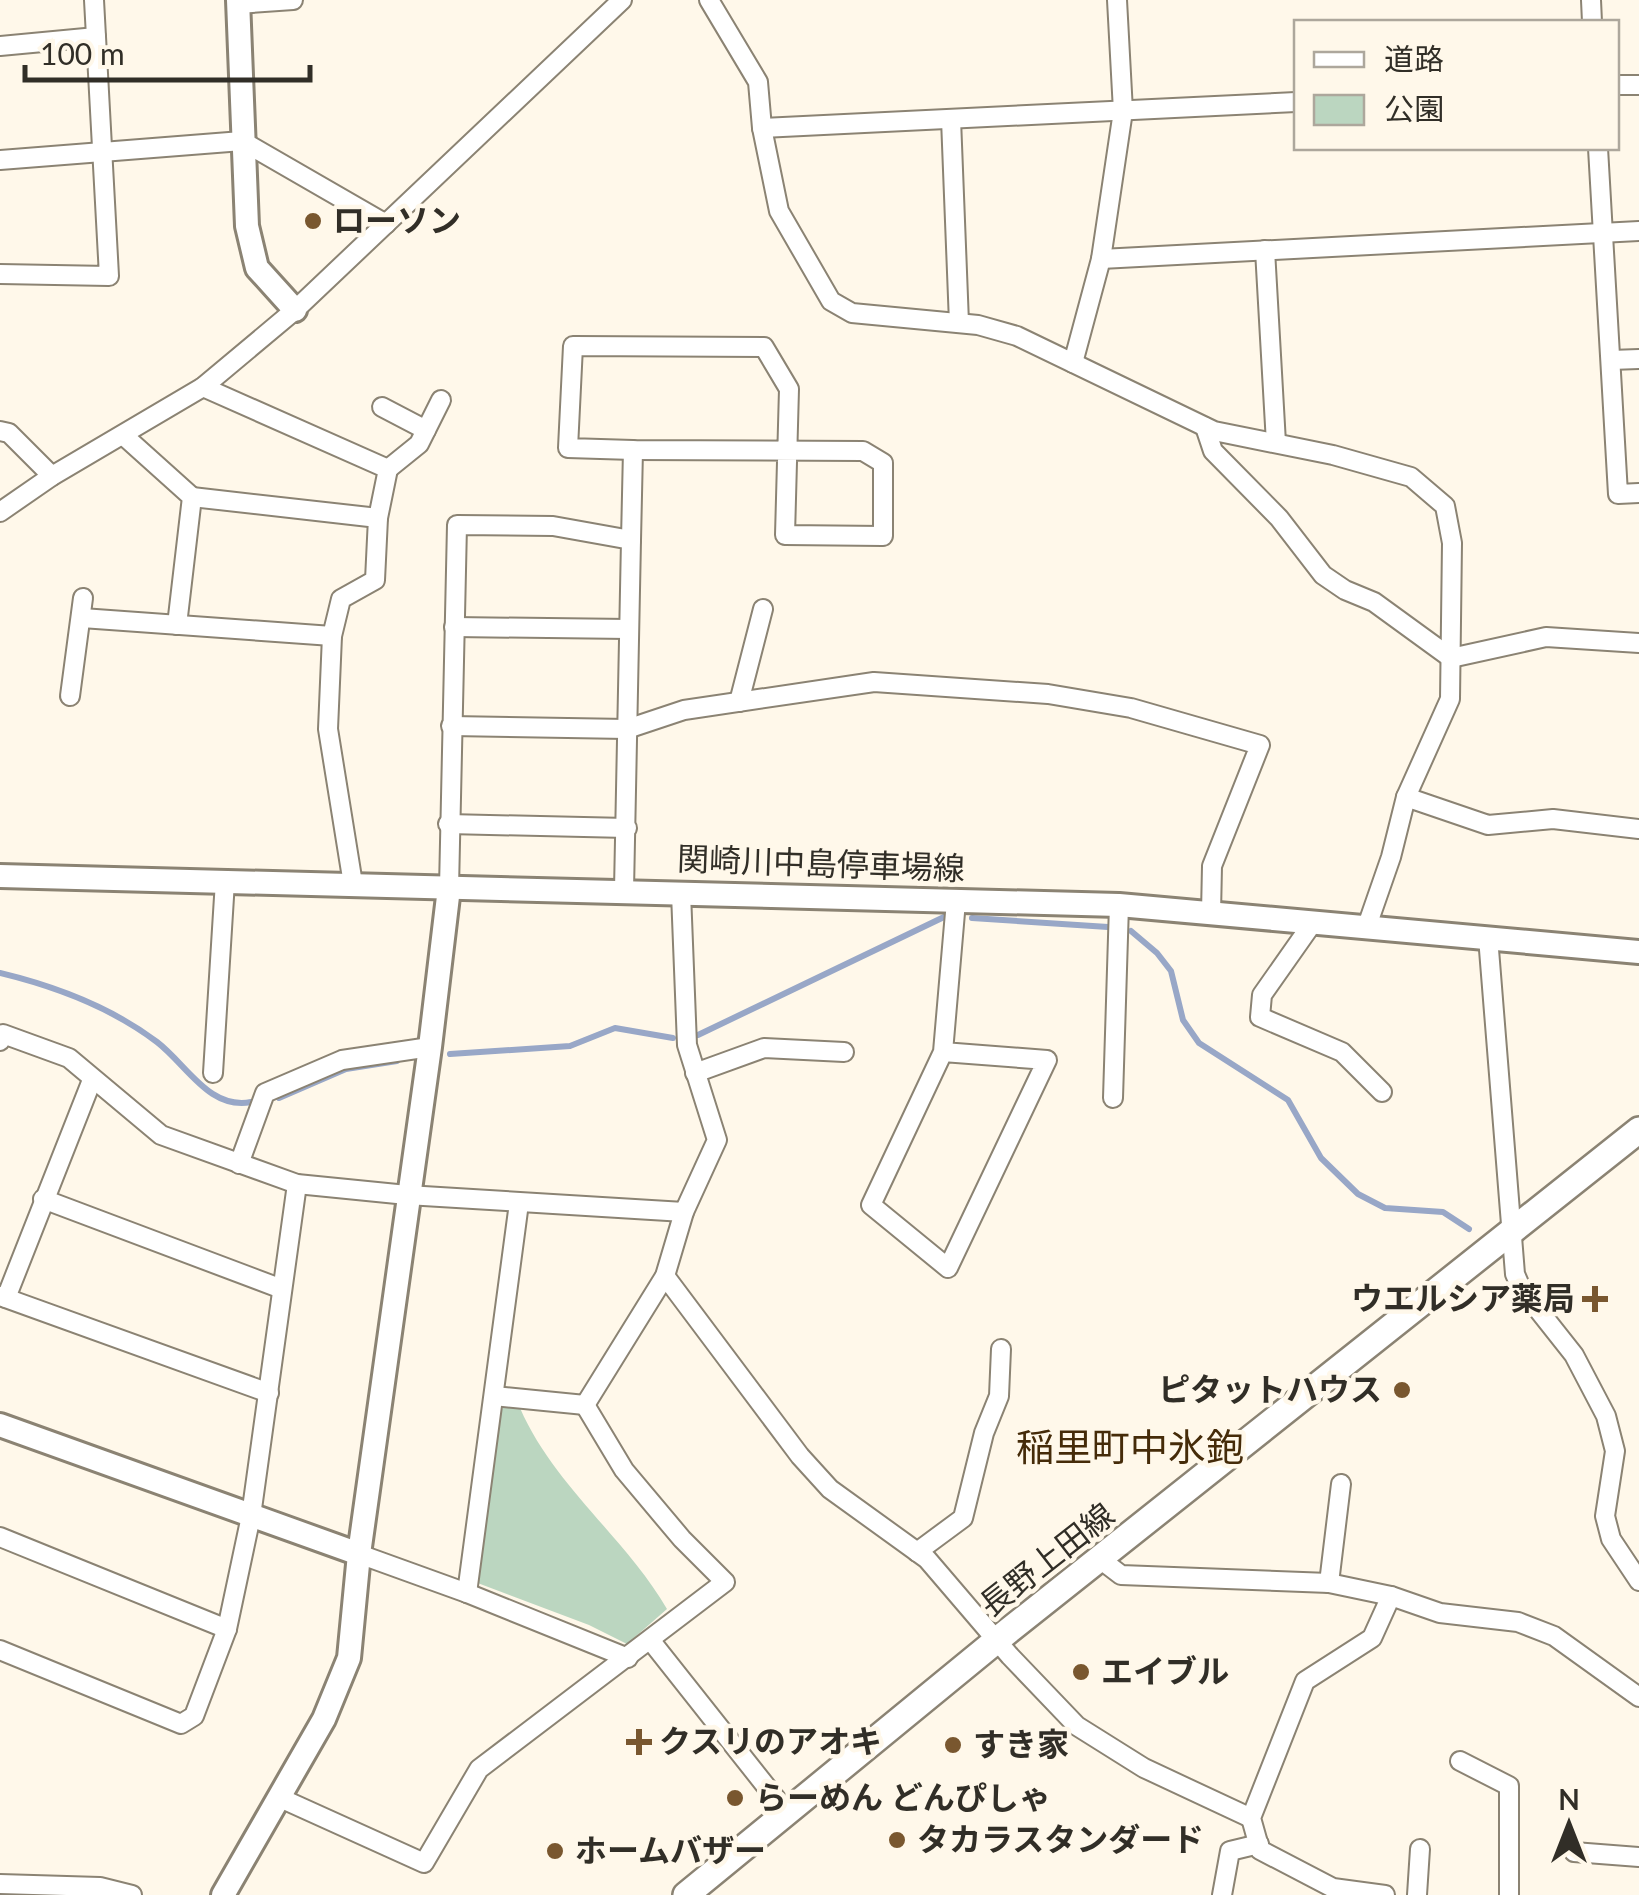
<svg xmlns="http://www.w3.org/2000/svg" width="1639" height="1895" font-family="Lato,'Noto Sans JP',sans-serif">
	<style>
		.green { fill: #bbd6c0 }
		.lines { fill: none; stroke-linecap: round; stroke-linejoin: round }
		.stream { stroke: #98a7c7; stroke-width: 6 }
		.street-casing { stroke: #8b8373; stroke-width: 22 }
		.secondary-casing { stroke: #8b8373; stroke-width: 28 }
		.primary-casing { stroke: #8b8373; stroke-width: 30 }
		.street { stroke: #fff; stroke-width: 18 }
		.secondary { stroke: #fff; stroke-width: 22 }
		.primary { stroke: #fff; stroke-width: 25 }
		.poi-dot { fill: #79572f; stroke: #fff8ea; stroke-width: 4 }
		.labels { text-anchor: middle; stroke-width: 9; stroke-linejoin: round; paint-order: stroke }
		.poi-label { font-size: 32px; font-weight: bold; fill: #312e27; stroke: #fff8ea; text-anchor: start }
		.street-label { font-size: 32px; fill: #312e27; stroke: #fff8ea }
		.quarter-label { font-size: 38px; fill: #452b09; stroke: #fff8ea }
	</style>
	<rect width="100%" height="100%" fill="#fff8ea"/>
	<path class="green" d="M504,1405l16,3c34,78 105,129 147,201l-40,35 -38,-19 -114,-43 21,-160z"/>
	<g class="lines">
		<g class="stream">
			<polyline points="972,918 1108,927"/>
			<polyline points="1131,931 1157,953 1171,971 1183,1020 1199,1043 1288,1100 1321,1158 1358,1194 1385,1208 1443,1212 1469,1229"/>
			<path d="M0,973c54,13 112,35 157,69 30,23 52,68 94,60"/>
			<polyline points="698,1035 944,917"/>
			<polyline points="450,1054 570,1046 615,1028 673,1038"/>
			<polyline points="279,1098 346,1069 397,1061"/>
		</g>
		<defs>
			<g id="street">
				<polyline points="709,0 758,82 762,128 779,211 831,301 852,313 978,325 1017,336 1214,431 1333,455 1411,477 1445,506 1452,543 1450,699 1406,797"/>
				<polyline points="1591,0 1592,22"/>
				<polyline points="238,4 293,0"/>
				<polyline points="0,46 96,37"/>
				<polyline points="1616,85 1639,85"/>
				<polyline points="951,119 959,323"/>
				<polyline points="762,128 1296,102"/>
				<polyline points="1598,148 1618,494 1639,493"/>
				<polyline points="0,160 242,141 386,224"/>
				<polyline points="1265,250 1276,443"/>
				<polyline points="1101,259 1639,231"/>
				<polyline points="0,274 109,276 94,0"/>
				<polyline points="1611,360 1639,359"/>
				<polyline points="1073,363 1101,259 1123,111 1117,0"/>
				<polyline points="203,387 388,469 378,518 375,580 341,599 332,636 328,729 353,884"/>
				<polyline points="382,407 426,430"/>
				<polyline points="1205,427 1213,451 1279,518 1323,575 1345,590 1374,602 1451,658 1546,637 1639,643"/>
				<polyline points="0,431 9,433 52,476"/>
				<polyline points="123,435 192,497 177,625"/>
				<polyline points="633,450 568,448 573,346 764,347 789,389 785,535 883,536 883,463 863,451 633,450"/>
				<polyline points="388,469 419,444 441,400"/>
				<polyline points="192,497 378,518"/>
				<polyline points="0,512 52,476 203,387 295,310 622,0"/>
				<polyline points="631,540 633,450"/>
				<polyline points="82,618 332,636"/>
				<polyline points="454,627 629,629"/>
				<polyline points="70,696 83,598"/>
				<polyline points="739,702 763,609"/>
				<polyline points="451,726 627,729 684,710 874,682 1048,694 1131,708 1260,745 1212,866 1211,913"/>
				<polyline points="448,824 627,828"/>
				<polyline points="449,888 457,525 553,526 631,540 624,890"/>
				<polyline points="1314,921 1262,995 1260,1017 1342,1052 1382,1092"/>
				<polyline points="1367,926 1391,857 1406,797 1488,825 1553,819 1639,829"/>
				<polyline points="1488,937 1515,1274 1521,1288 1574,1355 1606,1416 1615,1451 1605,1516 1611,1539 1639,1581"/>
				<polyline points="0,1041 3,1034 69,1058 161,1135 297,1184 407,1195 684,1212"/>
				<polyline points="943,1052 1047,1060 948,1268 871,1205 943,1052 956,901"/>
				<polyline points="213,1073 225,881"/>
				<polyline points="695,1073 764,1048 844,1052"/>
				<polyline points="1113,1098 1119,905"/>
				<polyline points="239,1164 265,1093 342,1060 430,1047"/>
				<polyline points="43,1199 282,1289"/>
				<polyline points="665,1276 800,1456 830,1489 927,1559 1010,1656 1077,1726 1144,1768 1251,1818"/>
				<polyline points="0,1296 269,1393"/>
				<polyline points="6,1298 92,1080"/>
				<polyline points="494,1396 585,1405"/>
				<polyline points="585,1405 665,1276 684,1212 717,1140 687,1045 681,893"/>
				<polyline points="0,1537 227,1629"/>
				<polyline points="917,1552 963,1518 984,1433 999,1396 1001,1349"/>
				<polyline points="359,1554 467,1593 628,1658"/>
				<polyline points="1100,1559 1121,1575 1329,1583 1391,1596 1440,1613 1518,1622 1554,1636 1639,1697"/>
				<polyline points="1329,1583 1341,1484"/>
				<polyline points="467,1593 519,1203"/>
				<polyline points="651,1641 788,1814"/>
				<polyline points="0,1650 181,1724 194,1716 227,1629 251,1516 297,1184"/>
				<polyline points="1460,1761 1509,1786 1509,1895"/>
				<polyline points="278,1797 424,1863 479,1769 725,1582 682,1539 624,1470 585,1405"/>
				<polyline points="1574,1852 1639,1857"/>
				<polyline points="0,1884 100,1887 132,1895"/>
				<polyline points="1222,1895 1230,1851 1259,1844"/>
				<polyline points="1385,1895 1333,1888 1260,1850 1251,1818 1305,1681 1372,1638 1391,1596"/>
				<polyline points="1417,1895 1420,1849"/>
			</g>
			<g id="secondary">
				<polyline points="238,0 247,226 257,268 295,310"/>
				<polyline points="0,876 1119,905 1639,952"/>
				<polyline points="0,1425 359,1554"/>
				<polyline points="223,1895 324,1719 349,1658 359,1554 430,1047 449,888"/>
			</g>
			<polyline id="primary" points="686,1895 997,1640 1639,1130"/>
		</defs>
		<use href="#street" class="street-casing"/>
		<use href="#secondary" class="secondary-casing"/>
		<use href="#primary" class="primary-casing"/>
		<use href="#street" class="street"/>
		<use href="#secondary" class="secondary"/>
		<use href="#primary" class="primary"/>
	</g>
	<g class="poi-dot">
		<circle cx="313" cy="221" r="10"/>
		<path d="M1590 1284h10v10h10v10h-10v10h-10v-10h-10v-10h10z"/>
		<circle cx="1402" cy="1390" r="10"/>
		<circle cx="1081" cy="1672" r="10"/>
		<path d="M634 1727h10v10h10v10h-10v10h-10v-10h-10v-10h10z"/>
		<circle cx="953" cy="1745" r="10"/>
		<circle cx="735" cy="1798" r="10"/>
		<circle cx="897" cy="1840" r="10"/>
		<circle cx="555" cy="1851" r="10"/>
	</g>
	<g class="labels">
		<g class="poi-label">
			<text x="333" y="232">ローソン</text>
			<text x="1575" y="1310" text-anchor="end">ウエルシア薬局</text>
			<text x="1382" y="1401" text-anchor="end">ピタットハウス</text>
			<text x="1101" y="1683">エイブル</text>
			<text x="659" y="1753">クスリのアオキ</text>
			<text x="973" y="1756">すき家</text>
			<text x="755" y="1809">らーめん どんぴしゃ</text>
			<text x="917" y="1851">タカラスタンダード</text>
			<text x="575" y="1862">ホームバザー</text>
		</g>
		<g class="street-label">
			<text transform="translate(821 864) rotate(2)" y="11">関崎川中島停車場線</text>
			<text transform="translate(1047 1560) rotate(-38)" y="11">長野上田線</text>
		</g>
		<g class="quarter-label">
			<text x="1130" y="1461">稲里町中氷鉋</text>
		</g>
	</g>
	<rect x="1294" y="20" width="325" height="130" fill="#fff8ea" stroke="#ada79c" stroke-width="2.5"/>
	<rect x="1314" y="52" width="50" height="15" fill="#ffffff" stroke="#ada79c" stroke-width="2.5"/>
	<text x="1384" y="70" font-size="30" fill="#312e27">道路</text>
	<rect x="1314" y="95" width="50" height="30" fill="#bbd6c0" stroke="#ada79c" stroke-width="2.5"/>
	<text x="1384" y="120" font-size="30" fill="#312e27">公園</text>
	<g transform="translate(1569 1825)" stroke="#fff8ea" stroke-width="8" paint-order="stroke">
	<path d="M0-8L18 38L0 25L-18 38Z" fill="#312e27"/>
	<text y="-15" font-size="28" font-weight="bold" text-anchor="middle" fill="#312e27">N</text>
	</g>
	<path d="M25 65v15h285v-15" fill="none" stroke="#312e27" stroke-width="5"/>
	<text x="40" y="65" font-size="30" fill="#312e27" stroke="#fff8ea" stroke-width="8" paint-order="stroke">100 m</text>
</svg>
